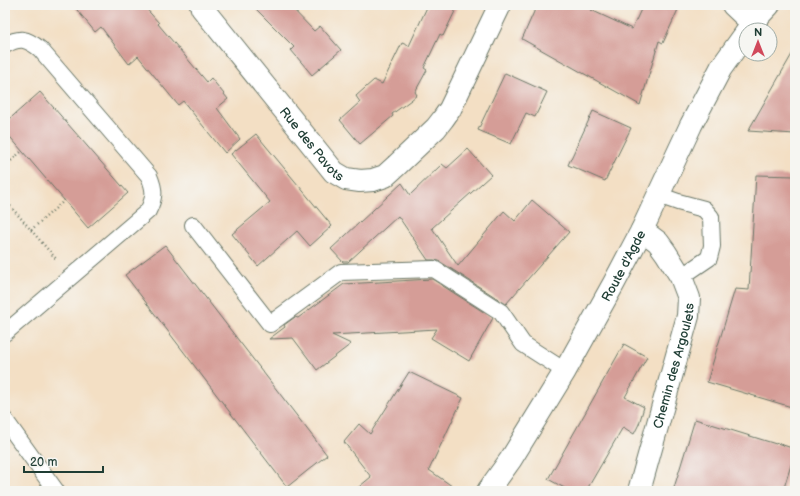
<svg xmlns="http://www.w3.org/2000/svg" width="800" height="496" font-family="'Balsamiq Sans',sans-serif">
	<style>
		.building { fill: #d59d97 }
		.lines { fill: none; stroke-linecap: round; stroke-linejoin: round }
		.service-casing { stroke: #697666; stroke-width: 18 }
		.minor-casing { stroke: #697666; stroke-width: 24 }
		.primary-casing { stroke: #697666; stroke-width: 24 }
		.path { stroke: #697666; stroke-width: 2.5; stroke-dasharray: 1 3; stroke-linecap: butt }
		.service { stroke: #fff; stroke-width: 16 }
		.minor { stroke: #fff; stroke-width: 22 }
		.primary { stroke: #fff; stroke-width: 22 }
		.labels { text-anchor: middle; stroke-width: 4; stroke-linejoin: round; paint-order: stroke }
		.street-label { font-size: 13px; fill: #1f3d34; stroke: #f6f6f2 }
	</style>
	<rect width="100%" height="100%" fill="#f6f6f2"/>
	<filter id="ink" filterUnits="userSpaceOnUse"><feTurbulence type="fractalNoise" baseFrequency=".025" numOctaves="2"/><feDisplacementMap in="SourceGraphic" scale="8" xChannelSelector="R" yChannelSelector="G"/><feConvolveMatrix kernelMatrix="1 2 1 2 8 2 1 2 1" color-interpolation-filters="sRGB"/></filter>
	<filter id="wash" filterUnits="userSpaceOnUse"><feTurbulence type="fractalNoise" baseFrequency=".012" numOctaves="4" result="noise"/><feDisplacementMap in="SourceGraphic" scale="16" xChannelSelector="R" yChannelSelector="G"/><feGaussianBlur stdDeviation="0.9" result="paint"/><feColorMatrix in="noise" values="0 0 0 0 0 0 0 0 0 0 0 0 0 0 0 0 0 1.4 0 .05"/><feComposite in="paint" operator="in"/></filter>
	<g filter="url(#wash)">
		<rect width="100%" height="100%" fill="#f3dfc4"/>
		<g id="blocks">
			<g class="building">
				<polygon points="73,5 143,5 159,23 158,24 207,82 211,78 228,99 217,108 240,139 225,153 183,101 178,105 138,56 129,64 101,27 95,32"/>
				<polygon points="252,5 289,5 314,31 320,26 341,50 312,75 291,50 294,47"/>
				<polygon points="428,5 458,5 443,36 440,34 424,68 427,70 415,92 417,95 411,100 392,114 393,116 360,144 340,120 360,102 356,96 374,80 382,84 402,43 409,46"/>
				<polygon points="537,5 594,5 591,10 632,29 643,5 680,5 663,43 659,41 640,105 522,39"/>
				<polygon points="795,49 795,134 748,131"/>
				<polygon points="505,73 547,92 535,117 526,113 511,144 478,130"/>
				<polygon points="40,92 128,193 88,228 5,131 5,123"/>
				<polygon points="593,111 631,128 605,181 568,165"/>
				<polygon points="256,134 332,226 310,246 297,231 258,266 232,234 270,202 231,154"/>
				<polygon points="468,149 491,175 432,228 458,266 504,211 515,221 532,200 569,232 506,304 439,261 434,260 428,260 398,216 348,262 343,262 331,249 402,183 410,195 442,164 447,168"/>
				<polygon points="756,175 795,176 795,254 792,293 795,293 795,408 707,382 735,289 749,290"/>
				<polygon points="165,245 327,455 287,487 125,275"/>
				<polygon points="432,279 493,318 469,361 431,338 437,329 332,335 351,344 317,370 293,338 269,339 285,327 284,325 295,317 298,318 344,284"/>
				<polygon points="624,344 647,357 625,397 644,407 639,424 634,434 623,427 586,491 570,491 548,479"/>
				<polygon points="409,372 463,398 429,470 459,491 354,491 371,477 344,442 359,424 370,434"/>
				<polygon points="695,419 776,444 777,443 795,449 795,452 783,491 673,491"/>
			</g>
		</g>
	</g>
	<g filter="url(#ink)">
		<use href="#blocks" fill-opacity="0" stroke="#697666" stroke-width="1"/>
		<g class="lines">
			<defs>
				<g id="service">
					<path d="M5,45c15,-8 21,-7 35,4l109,127c6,14 6,21 -1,35l-143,122"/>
					<polyline points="658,195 678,202 704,209 711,217 712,246 709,258 681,277"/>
					<polyline points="193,225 270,324 341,272 434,269 501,312 523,344 565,371"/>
					<polyline points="5,420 56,491"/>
				</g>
				<g id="minor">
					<path id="s1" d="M201,5l1,3 132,164 12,7 14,2 13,-1 12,-4 11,-10 40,-38 7,-9 7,-10 50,-104"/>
					<polyline points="733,5 752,23"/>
					<path id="s2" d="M639,491l49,-175 1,-18 -8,-21 -15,-24 -8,-11 -16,-12"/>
				</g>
				<g id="primary">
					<polyline points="748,30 752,23 769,5"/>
					<path id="s3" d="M488,491l23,-32 54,-88 49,-88 28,-53 49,-105 30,-57 25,-35"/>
				</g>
			</defs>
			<use href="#service" class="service-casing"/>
			<use href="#minor" class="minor-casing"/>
			<use href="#primary" class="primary-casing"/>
			<g class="path">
				<polyline points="5,166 22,151"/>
				<polyline points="5,200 57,260"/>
				<polyline points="31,230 65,200"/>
			</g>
			<use href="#service" class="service"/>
			<use href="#minor" class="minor"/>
			<use href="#primary" class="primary"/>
		</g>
	</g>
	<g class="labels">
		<g class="street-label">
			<text dy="5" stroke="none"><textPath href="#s1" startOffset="178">Rue des Pavots</textPath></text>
			<text dy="5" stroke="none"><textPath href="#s3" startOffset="263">Route d'Agde</textPath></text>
			<text dy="5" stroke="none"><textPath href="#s2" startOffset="130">Chemin des Argoulets</textPath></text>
		</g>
	</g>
	<rect width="800" height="496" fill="none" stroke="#f6f6f2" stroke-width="20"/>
	<g transform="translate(758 42)"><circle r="19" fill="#f6f6f2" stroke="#a0aca6"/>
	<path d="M0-3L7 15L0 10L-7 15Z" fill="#d1495b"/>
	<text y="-6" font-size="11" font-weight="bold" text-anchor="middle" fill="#1f3d34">N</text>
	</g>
	<path d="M24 466v6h79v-6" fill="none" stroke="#1f3d34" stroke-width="2"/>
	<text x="30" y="466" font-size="12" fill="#1f3d34" stroke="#f6f6f2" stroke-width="3" paint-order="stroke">20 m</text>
</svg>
